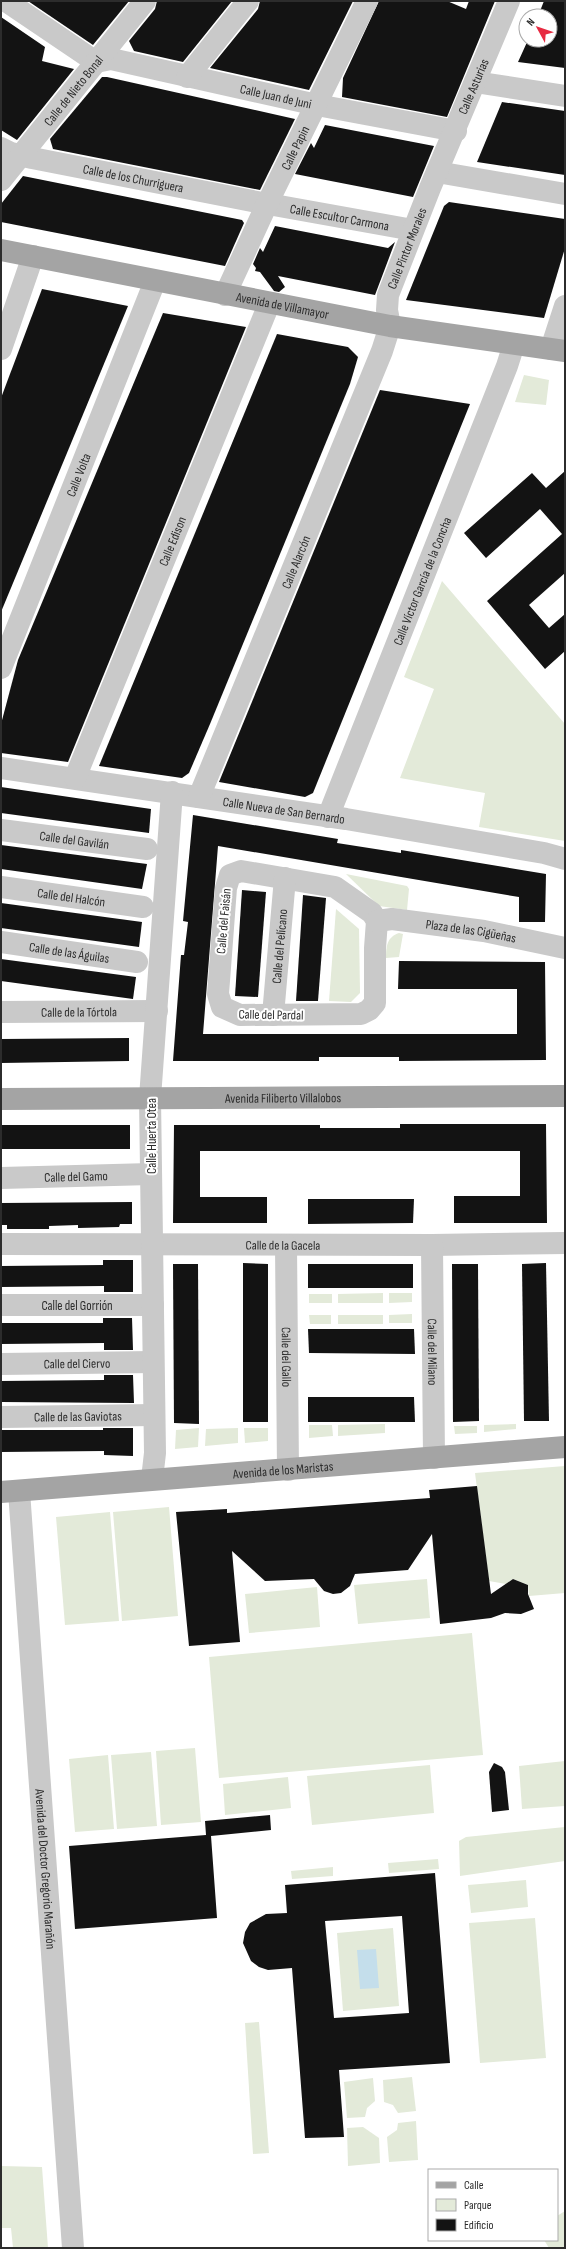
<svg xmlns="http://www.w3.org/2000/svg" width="566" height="2249" font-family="'Sofia Sans Condensed',sans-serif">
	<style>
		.green { fill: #e3ead9 }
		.water { fill: #c4deeb }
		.building { fill: #131313; fill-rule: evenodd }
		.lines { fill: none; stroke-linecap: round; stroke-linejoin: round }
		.minor { stroke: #c9c9c9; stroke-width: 22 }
		.major { stroke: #a4a4a4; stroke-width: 22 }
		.labels { text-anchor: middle; stroke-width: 4; stroke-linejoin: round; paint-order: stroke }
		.street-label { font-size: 13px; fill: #2c2c2c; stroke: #fff }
	</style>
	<rect width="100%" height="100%" fill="#fff"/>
	<g class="green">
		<polygon points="524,375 549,380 546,405 515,402"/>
		<polygon points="442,581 565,724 565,841 479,827 485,793 400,778 434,689 404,677"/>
		<polygon points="346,874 407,886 409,889 407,910 379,906"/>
		<polygon points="336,909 359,929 360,993 351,1002 329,1001"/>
		<path d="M399,933l4,1 -4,23 -13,1c0,-12 1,-21 13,-25z"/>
		<polygon points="383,1293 383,1303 338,1303 338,1294"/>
		<polygon points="389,1293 412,1293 412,1302 389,1303"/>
		<rect x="309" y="1294" width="23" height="9"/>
		<polygon points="412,1314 412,1323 389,1323 389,1315"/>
		<polygon points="309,1315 331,1315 331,1324 310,1324"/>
		<rect x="338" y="1315" width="45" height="9"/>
		<polygon points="385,1424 385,1433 338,1436 338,1425"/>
		<polygon points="516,1424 516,1429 484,1432 484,1425"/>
		<polygon points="309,1425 332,1425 333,1436 309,1438"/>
		<polygon points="454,1426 477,1426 477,1433 455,1434"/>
		<polygon points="199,1428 198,1447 175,1449 176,1430"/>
		<polygon points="238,1428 238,1443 205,1446 206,1429"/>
		<polygon points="244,1428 268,1428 268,1441 245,1443"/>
		<polygon points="565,1466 565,1593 529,1596 528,1585 513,1579 506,1584 489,1581 475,1473"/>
		<polygon points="169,1507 178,1616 122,1621 113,1512"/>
		<polygon points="110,1512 119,1621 65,1625 56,1517"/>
		<polygon points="427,1579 430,1618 358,1624 354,1585"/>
		<polygon points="317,1587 320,1627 249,1633 245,1594"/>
		<polygon points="472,1633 483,1755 219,1778 209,1657"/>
		<polygon points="195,1748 201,1822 161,1825 156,1751"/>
		<polygon points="151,1752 157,1826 117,1829 111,1755"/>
		<polygon points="108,1755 114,1829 75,1832 69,1759"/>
		<polygon points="565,1761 565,1806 522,1809 519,1766"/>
		<polygon points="430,1765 434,1813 312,1825 307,1776"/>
		<polygon points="288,1777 291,1808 225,1815 223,1784"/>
		<polygon points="565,1827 565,1861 460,1876 459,1841 466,1837"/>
		<polygon points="438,1859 439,1869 389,1873 388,1863"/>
		<polygon points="333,1867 333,1876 292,1879 291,1871"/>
		<polygon points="526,1880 528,1907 471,1913 468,1885"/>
		<polygon points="535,1918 546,2058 480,2063 469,1923"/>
		<polygon points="393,1928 399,2006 343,2011 337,1933"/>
		<polygon points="259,2022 269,2153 253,2154 245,2023"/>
		<polygon points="412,2077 416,2111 398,2113 393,2105 384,2102 383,2080"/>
		<polygon points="373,2078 375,2101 367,2108 365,2117 347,2118 344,2082"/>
		<polygon points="416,2121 418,2160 389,2162 387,2137 397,2130 398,2123"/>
		<polygon points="363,2127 379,2138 380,2163 348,2166 347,2128"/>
		<polygon points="1,2166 42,2167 48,2248 13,2248 11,2228 1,2228"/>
		<polygon points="565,2211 565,2248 549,2248 544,2240 557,2240 557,2216"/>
	</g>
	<polygon class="water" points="376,1949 379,1988 360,1989 357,1950"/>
	<g class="building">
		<polygon points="28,1 129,1 93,45"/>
		<polygon points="157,1 232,1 183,62 134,51 129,41 155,9"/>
		<polygon points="260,1 353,1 309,90 210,68 258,9"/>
		<polygon points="379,1 447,1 466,9 469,1 495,1 447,117 342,97 343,78"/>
		<polygon points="544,1 565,1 565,68 518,62 528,40 550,40 550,16 538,16"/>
		<polygon points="1,17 45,47 42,61 74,69 17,140 1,130"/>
		<polygon points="102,77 107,77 295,119 260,190 53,149 50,139"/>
		<polygon points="502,102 565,111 565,175 477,162"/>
		<polygon points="325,125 434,146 413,197 295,174 311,143 314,148"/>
		<polygon points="23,176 242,220 244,223 225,266 1,222 1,204"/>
		<polygon points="449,202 565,219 565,248 544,318 406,300 444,206"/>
		<polygon points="275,226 388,248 395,242 375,295 278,276 285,287 279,292 274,291 260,272 255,271 256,268 253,264 260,248 263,252"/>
		<polygon points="42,289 128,306 1,612 1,398"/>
		<polygon points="163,313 246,327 68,762 1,753 1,724 18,660"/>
		<polygon points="277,334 348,347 358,357 350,384 210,724 189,773 182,778 99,766"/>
		<polygon points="380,390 470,404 313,793 305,797 219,782"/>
		<polygon points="565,471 565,573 529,605 549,628 565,614 565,651 545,669 487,601 562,534 540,509 486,558 464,533 532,473 546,488"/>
		<polygon points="1,787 151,809 149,833 1,813"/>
		<polygon points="193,815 338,839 337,843 401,853 401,850 546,874 545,922 519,922 519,897 218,846 203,1034 517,1034 517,989 398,989 399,961 545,962 546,1060 399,1061 399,1057 319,1057 319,1061 173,1061 181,955 184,955 188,922 183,921"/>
		<polygon points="1,845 147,864 142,889 1,869"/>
		<polygon points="242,890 266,892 258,997 235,996"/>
		<polygon points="303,895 326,898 318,1001 296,1001"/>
		<polygon points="1,903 142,922 139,947 1,928"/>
		<polygon points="1,959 136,977 133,999 1,981"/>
		<polygon points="129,1038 129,1061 1,1063 1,1039"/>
		<polygon points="400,1124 546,1124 547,1223 454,1223 454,1196 520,1196 520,1151 200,1151 200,1197 267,1197 267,1223 173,1223 174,1125 320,1125 320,1128 400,1128"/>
		<rect x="1" y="1125" width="129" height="24"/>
		<polygon points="308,1199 414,1199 413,1223 308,1224"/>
		<polygon points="132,1202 132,1224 120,1224 119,1227 78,1228 78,1225 49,1226 49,1229 7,1229 7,1225 1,1225 1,1203"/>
		<polygon points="103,1260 133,1260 133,1292 104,1292 104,1286 1,1287 1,1266 103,1265"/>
		<polygon points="243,1263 268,1264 268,1422 243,1422"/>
		<polygon points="546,1263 549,1421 524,1421 522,1264"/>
		<polygon points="173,1264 198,1264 199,1424 174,1423"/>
		<rect x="308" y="1264" width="105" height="24"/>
		<polygon points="452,1264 478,1264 479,1421 453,1422"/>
		<polygon points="103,1318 132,1318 133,1350 104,1350 104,1343 1,1344 1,1323 103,1323"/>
		<polygon points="308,1329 414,1329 415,1354 309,1353"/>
		<polygon points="104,1375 133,1375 134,1403 1,1402 1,1381 104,1380"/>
		<polygon points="308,1397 414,1397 415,1422 308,1422"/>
		<polygon points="103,1428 133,1428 133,1456 104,1455 104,1451 1,1452 1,1430 103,1430"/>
		<polygon points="477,1486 491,1594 513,1579 528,1585 528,1594 534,1609 521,1614 505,1613 491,1618 440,1624 432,1534 408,1570 355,1574 350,1586 341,1593 333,1594 324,1591 314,1579 265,1581 232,1551 240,1642 189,1646 176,1512 227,1509 227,1513 430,1498 429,1490"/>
		<polygon points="494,1763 502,1767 505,1772 509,1810 492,1812 489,1772"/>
		<polygon points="270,1815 271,1830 211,1836 217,1918 75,1929 69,1846 206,1835 205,1821"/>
		<path d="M435,1873l15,190 -111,7 5,67 -39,1 -13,-170 -24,2 -9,-3 -8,-6 -8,-18 2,-11 5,-9 16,-9 21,-1 -2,-28zM402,1916l7,97 -75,5 -9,-97z"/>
	</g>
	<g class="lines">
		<g class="minor">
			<path id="s1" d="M6,1l90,61 15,-3 206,46 139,26"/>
			<polyline points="187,77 248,1"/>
			<polyline points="475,82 565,96"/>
			<path id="s2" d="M1,148l10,5 21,5 225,44 156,28"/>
			<polyline points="437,172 565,194"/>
			<path id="s3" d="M1,180l144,-179"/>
			<path id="s4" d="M225,295l42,-91 100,-203"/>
			<polyline points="1,349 33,256"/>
			<polyline points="551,349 565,306"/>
			<path id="s5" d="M1,668l154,-387"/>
			<path id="s6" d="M1,768l345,51 198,34 21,6"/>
			<path id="s7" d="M75,778l194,-474"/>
			<path id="s8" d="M199,797l183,-446 8,-25 -3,-16 1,-15 42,-107 79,-187"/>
			<path id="s9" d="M328,817l179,-451 7,-22"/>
			<path id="s10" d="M1,830l146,19"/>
			<polygon points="241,871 335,887 372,913 377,921 375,948 375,1003 369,1010 361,1014 240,1015 222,1007 218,994 226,888 230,875"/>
			<path id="s11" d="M1,887l142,20"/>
			<path id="s12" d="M377,921l15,-2 92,12 81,17"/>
			<path id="s13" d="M1,942l136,20"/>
			<path id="s14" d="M1,1012l156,-1"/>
			<path id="s15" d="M273,1015l12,-137"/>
			<path id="s16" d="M1,1178l150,-4"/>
			<path id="s17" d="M1,1244l431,1 133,-2"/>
			<path id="s18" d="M286,1245l2,225"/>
			<path id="s19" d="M432,1245l2,213"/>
			<path id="s20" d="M1,1305h152"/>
			<path id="s21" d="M1,1364l152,-2"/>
			<path id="s22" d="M1,1417l153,-2"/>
			<polyline points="152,1479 155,1453 150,1098 172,792"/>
			<path id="s23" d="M19,1491l54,757"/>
		</g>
		<g class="major">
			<path id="s24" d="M1,250l389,76 175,25"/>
			<path id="s25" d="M1,1099l564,-3"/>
			<path id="s26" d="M1,1492l564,-45"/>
		</g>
	</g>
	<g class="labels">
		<g class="street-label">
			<text dy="5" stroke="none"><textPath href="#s8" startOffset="765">Calle Asturias</textPath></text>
			<text dy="5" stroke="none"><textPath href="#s3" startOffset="115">Calle de Nieto Bonal</textPath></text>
			<text dy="5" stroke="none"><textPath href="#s1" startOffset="293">Calle Juan de Juni</textPath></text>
			<text dy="5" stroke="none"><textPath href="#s4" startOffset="163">Calle Papin</textPath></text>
			<text dy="5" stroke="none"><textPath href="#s2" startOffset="136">Calle de los Churriguera</textPath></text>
			<text dy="5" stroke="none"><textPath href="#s2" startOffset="346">Calle Escultor Carmona</textPath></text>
			<text dy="5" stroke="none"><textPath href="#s8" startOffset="590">Calle Pintor Morales</textPath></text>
			<text dy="5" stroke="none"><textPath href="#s24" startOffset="287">Avenida de Villamayor</textPath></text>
			<text dy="5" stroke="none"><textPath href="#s5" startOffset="208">Calle Volta</textPath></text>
			<text dy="5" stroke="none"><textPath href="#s7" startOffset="256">Calle Edison</textPath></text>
			<text dy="5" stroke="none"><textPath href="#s8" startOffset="254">Calle Alarcón</textPath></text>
			<text dy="5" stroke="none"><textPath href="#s9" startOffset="254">Calle Víctor García de la Concha</textPath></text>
			<text dy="5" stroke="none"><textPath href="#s6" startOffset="286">Calle Nueva de San Bernardo</textPath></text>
			<text dy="5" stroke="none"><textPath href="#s10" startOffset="74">Calle del Gavilán</textPath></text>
			<text dy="5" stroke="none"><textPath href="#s11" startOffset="71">Calle del Halcón</textPath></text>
			<text transform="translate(223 921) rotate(-85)" y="5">Calle del Faisán</text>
			<text dy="5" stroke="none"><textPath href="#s12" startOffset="95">Plaza de las Cigüeñas</textPath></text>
			<text dy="5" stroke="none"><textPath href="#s15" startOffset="69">Calle del Pelícano</textPath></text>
			<text dy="5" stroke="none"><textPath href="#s13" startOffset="69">Calle de las Águilas</textPath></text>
			<text dy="5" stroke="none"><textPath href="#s14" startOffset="78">Calle de la Tórtola</textPath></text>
			<text transform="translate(271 1014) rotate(1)" y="5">Calle del Pardal</text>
			<text dy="5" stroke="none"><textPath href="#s25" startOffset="282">Avenida Filiberto Villalobos</textPath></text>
			<text transform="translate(151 1136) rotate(-90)" y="5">Calle Huerta Otea</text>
			<text dy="5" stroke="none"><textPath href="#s16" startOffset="75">Calle del Gamo</textPath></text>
			<text dy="5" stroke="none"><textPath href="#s17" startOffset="282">Calle de la Gacela</textPath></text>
			<text dy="5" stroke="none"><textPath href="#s20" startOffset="76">Calle del Gorrión</textPath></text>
			<text dy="5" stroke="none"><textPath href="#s19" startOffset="107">Calle del Milano</textPath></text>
			<text dy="5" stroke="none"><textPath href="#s18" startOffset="112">Calle del Gallo</textPath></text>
			<text dy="5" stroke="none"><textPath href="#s21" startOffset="76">Calle del Ciervo</textPath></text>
			<text dy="5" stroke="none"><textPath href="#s22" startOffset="77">Calle de las Gaviotas</textPath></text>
			<text dy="5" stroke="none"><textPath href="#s26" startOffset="283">Avenida de los Maristas</textPath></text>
			<text dy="5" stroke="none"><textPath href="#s23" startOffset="379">Avenida del Doctor Gregorio Marañón</textPath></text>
		</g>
	</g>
	<rect width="566" height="2249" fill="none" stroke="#2c2c2c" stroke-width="4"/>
	<rect x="428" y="2169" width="130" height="72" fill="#ffffff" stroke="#ababab"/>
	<rect x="436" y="2182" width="20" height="6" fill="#a4a4a4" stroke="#ababab"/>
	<text x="464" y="2189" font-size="12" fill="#2c2c2c">Calle</text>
	<rect x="436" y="2199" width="20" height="12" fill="#e3ead9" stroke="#ababab"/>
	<text x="464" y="2209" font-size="12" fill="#2c2c2c">Parque</text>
	<rect x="436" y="2219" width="20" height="12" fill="#131313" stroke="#ababab"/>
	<text x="464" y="2229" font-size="12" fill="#2c2c2c">Edificio</text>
	<g transform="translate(538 28) rotate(310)"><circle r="19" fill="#ffffff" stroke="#ababab"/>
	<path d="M0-3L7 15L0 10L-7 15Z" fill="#e72a41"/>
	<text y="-6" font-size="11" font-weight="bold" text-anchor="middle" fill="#2c2c2c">N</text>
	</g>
</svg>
